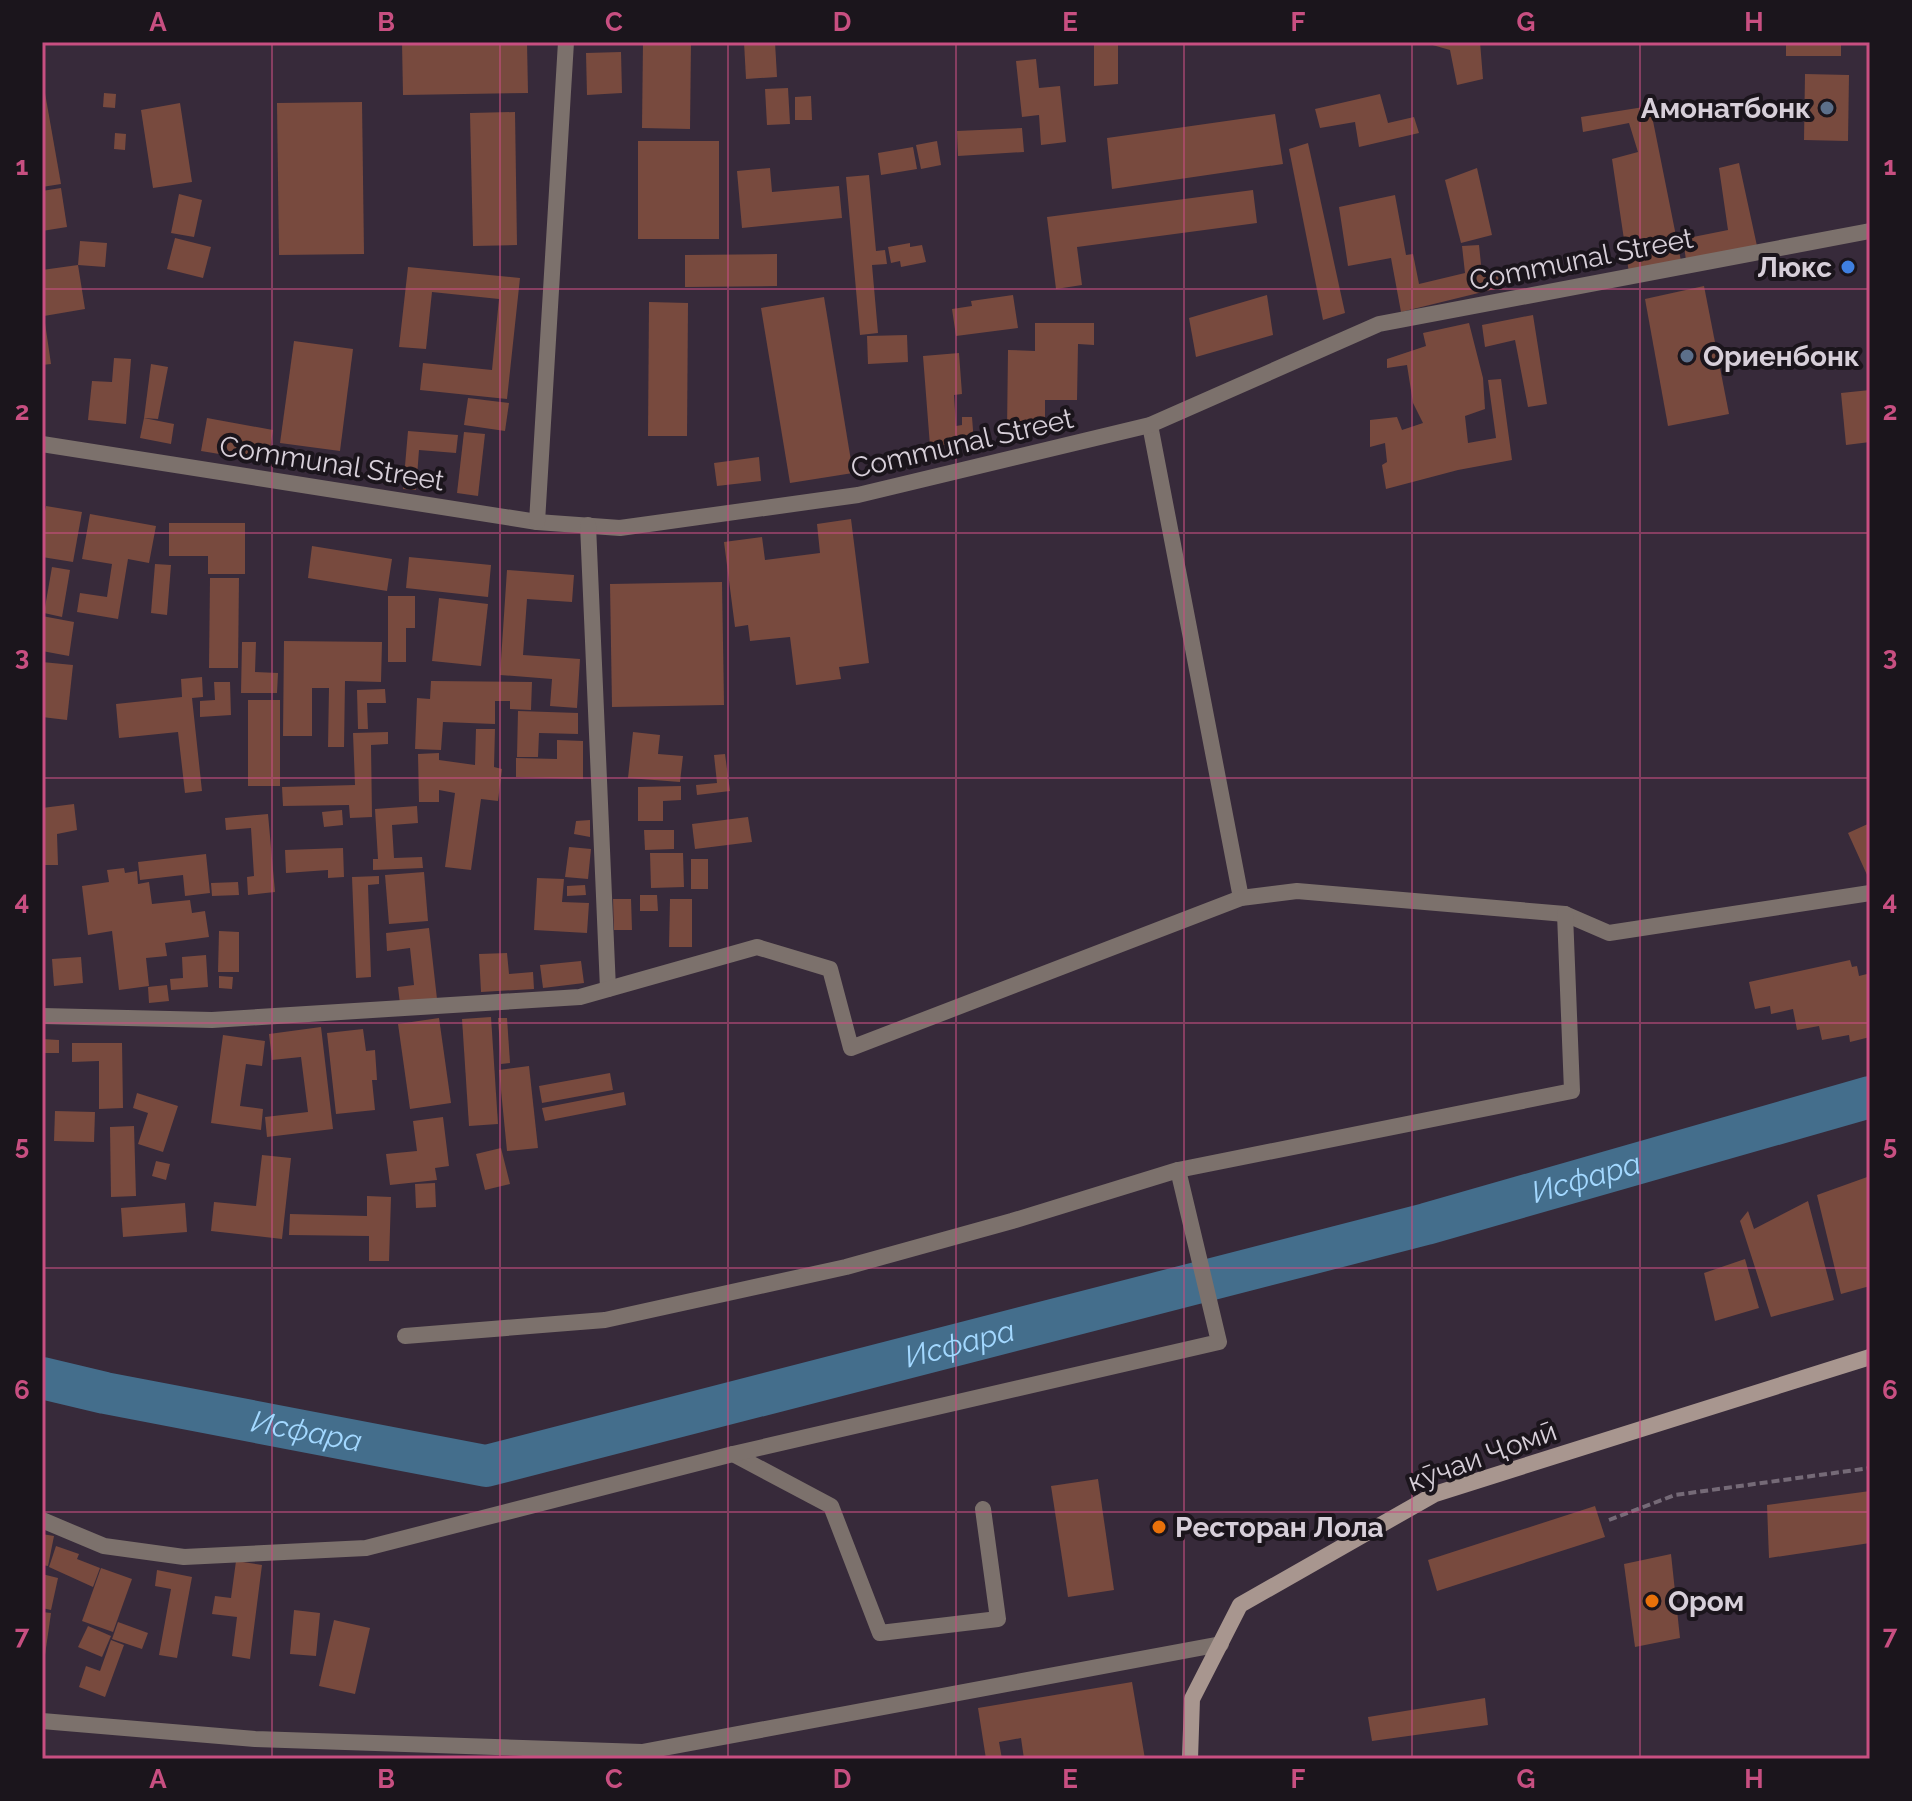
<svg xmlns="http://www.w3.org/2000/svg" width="1912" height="1801" font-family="Raleway,sans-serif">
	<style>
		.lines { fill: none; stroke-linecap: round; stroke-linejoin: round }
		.river { stroke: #446e8c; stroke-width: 42 }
		.building { fill: #784a3e }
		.path { stroke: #756a77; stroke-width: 4; stroke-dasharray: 8 4; stroke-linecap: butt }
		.street { stroke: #7c716c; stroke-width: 16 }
		.secondary { stroke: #a8968f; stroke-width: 16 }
		.grid { fill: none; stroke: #c84f81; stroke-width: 2; stroke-opacity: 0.55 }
		.service-dot { fill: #5c6f8a; stroke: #1b151c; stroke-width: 3 }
		.shop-dot { fill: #3f7fe0; stroke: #1b151c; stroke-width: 3 }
		.food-dot { fill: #e8710a; stroke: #1b151c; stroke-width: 3 }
		.labels { text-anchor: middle; stroke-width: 8; stroke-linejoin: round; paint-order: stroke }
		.poi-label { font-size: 28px; font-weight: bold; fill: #d7cfd9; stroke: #1b151c; text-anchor: start }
		.street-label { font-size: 28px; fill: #d7cfd9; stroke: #1b151c }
		.water-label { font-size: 30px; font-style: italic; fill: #a3d8ff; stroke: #1b151c }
		.neatline { fill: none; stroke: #c84f81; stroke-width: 3 }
		.grid-label { font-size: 26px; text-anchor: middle; font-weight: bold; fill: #c84f81 }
	</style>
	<rect width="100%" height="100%" fill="#372a3a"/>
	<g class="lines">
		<path class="river" id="s1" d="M42,1378l63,15 381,73 940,-242 444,-127"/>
	</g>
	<g class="building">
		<polygon points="402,42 527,42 528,93 403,95"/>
		<polygon points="643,42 691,42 690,129 642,128"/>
		<polygon points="744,42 775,42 777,77 746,79"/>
		<polygon points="1094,42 1118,42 1118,84 1094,86"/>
		<polygon points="1422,42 1463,42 1462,45 1480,42 1483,79 1457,85 1450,50"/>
		<rect x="1786" y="42" width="55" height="14"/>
		<polygon points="621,52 622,93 587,95 586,53"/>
		<polygon points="1036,59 1039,88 1060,86 1066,142 1041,145 1039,115 1022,117 1016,61"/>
		<polygon points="1805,74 1849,75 1848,141 1804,140"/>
		<polygon points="42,76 61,184 42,187"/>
		<polygon points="788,88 790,124 767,125 765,89"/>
		<polygon points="104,93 116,94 115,108 103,107"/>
		<polygon points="1380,94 1388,123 1414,117 1419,133 1359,147 1355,122 1320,128 1315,109"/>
		<polygon points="811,96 812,120 795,120 795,97"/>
		<polygon points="362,102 364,254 279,255 277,103"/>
		<polygon points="180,103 192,182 153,188 141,110"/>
		<polygon points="1650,106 1681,261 1629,273 1612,159 1638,152 1629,123 1583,132 1581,117"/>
		<polygon points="515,112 517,245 473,246 470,113"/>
		<polygon points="1275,114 1283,164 1112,189 1107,138"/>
		<polygon points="1022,128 1024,152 958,156 957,131"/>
		<polygon points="115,133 126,134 125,150 114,149"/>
		<rect x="638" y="141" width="81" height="98"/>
		<polygon points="937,141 941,165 921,169 916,145"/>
		<polygon points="1308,143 1345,313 1323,320 1289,149"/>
		<polygon points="913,147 917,169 881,175 878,153"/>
		<polygon points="1739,163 1757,246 1686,260 1683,239 1728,230 1719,168"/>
		<polygon points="770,168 772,192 839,186 842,218 742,228 737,171"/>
		<polygon points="1477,168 1492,235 1461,243 1445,180"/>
		<polygon points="869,175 876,251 885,250 887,264 872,265 878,333 860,335 846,177"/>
		<polygon points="61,188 67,227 42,231 42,191"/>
		<polygon points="1253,190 1257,223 1077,247 1082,285 1056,289 1047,217"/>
		<polygon points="179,194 202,200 194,237 171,233"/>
		<polygon points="1395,195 1406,255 1413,254 1419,284 1465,273 1462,246 1479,245 1482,274 1496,270 1503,287 1401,312 1391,258 1348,266 1339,207"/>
		<polygon points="175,238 211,247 203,278 167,269"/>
		<polygon points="80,241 107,243 105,267 78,265"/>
		<polygon points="910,243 910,247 922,245 926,262 901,267 900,261 891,263 888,247"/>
		<polygon points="777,254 777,286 685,287 685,255"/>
		<polygon points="78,265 85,309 44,316 51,364 42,365 42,270"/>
		<polygon points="408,267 520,278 507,399 420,390 423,363 492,370 499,299 432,292 426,349 399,347"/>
		<polygon points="1704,286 1729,414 1668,426 1645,299"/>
		<polygon points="1013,295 1018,328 956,336 952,309 972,306 971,301"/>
		<polygon points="1267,295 1273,335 1196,357 1189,318"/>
		<polygon points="824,297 853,473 790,483 761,308"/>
		<polygon points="649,302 688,303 687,436 648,436"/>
		<polygon points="1533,315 1547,404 1528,407 1515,340 1485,347 1482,325"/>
		<polygon points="1035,323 1094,323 1094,345 1078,344 1077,400 1045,400 1045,431 1007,431 1008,350 1035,351"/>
		<polygon points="1469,323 1483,378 1485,409 1465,416 1468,443 1496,438 1488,380 1501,379 1512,460 1458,470 1386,489 1382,465 1387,462 1385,443 1370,447 1370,420 1397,417 1402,430 1423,423 1413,403 1407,365 1387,368 1387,359 1426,346 1423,333"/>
		<polygon points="907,335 908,362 868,364 867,336"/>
		<polygon points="294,341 353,349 340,451 280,443"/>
		<polygon points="959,353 962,394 954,395 956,426 962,425 962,417 972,417 974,443 930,446 923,356"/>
		<polygon points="114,358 131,359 126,424 88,420 92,381 112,382"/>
		<polygon points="151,364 168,367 158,419 144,418"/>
		<polygon points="1870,390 1870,442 1846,445 1841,393"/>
		<polygon points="468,398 509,403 505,431 464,425"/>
		<polygon points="144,418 174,424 171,444 140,438"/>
		<polygon points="207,418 273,430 268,462 201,451"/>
		<polygon points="408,431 458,435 456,453 419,450 416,490 403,489"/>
		<polygon points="464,432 485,434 478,496 457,493"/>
		<polygon points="759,457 761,481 717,486 714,463"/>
		<polygon points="46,506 82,512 73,562 42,557 42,526"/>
		<polygon points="90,514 156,526 149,563 128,559 118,619 77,612 80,593 107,597 112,564 82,559"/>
		<polygon points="851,519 869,663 839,667 841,679 796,685 790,637 750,641 748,625 735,627 724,542 762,537 765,560 820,553 817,524"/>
		<polygon points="169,523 245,523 245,574 208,574 208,556 169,556"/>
		<polygon points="312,546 392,559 387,591 308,578"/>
		<polygon points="409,557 491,565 488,597 406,588"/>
		<polygon points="155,564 171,565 167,615 151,613"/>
		<polygon points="52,567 70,570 62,617 44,613"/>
		<polygon points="507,570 574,575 572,602 527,599 523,655 580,659 577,708 550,706 552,679 500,675"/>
		<polygon points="210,578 239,578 238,668 209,668"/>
		<polygon points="722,582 724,705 612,707 610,584"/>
		<polygon points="388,596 415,596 415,628 406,628 406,662 388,662"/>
		<polygon points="439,598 488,604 481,666 432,661"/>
		<polygon points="42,616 74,622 69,656 42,651"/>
		<polygon points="284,641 382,642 381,682 345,681 344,747 328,747 329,688 312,688 312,736 283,736"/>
		<polygon points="242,642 256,642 255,672 278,673 277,693 241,693"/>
		<polygon points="42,662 73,665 67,720 42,717"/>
		<polygon points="202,677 203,697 192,698 202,791 185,793 178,732 119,738 116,704 182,697 181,679"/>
		<polygon points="431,681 532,682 531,710 510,709 510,701 495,701 495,724 443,722 441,750 415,749 417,698 430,699"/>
		<polygon points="214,682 230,682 231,715 200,717 200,701 215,700"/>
		<polygon points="385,689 386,703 367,703 368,729 358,729 357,690"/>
		<rect x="248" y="700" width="32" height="86"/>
		<polygon points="518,711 578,713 578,734 539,733 538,757 517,757"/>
		<polygon points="476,729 495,729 494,767 502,769 498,801 481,799 471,870 445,867 455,793 439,790 439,802 419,802 418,754 439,753 439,760 475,765"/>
		<polygon points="388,732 388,744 371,745 372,817 350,818 349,805 283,806 282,787 355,785 353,733"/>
		<polygon points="633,732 660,735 658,754 683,756 680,782 628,778"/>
		<polygon points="557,740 583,741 583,779 516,777 516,758 557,759"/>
		<polygon points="725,754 730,791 697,795 696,785 717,783 714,755"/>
		<polygon points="681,786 681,800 663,801 663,821 638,821 638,787"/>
		<polygon points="74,804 77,830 57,834 58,865 42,865 42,808"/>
		<polygon points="417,806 418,823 392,825 394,858 422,857 423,868 373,870 373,859 378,859 375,809"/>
		<polygon points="342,810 343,825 324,827 322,812"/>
		<polygon points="268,814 275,892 248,895 247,877 254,876 251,828 226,830 225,818"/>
		<polygon points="748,817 752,842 695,849 692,824"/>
		<polygon points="590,820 590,837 574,834 576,821"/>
		<polygon points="1870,823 1870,876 1868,877 1848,833"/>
		<polygon points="644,830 674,830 674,849 645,850"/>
		<polygon points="569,847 591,849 588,879 565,877"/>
		<polygon points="343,848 344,877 328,878 328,870 286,873 285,850"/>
		<polygon points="650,853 683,853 684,887 651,888"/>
		<polygon points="206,854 210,893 185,896 183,875 140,880 138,862"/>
		<rect x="691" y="859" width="17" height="30"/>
		<polygon points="124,868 125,873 137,871 138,884 149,882 152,904 190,900 192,913 205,911 209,937 165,943 167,956 146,958 149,986 119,990 112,931 88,935 82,886 109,882 107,870"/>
		<polygon points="424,872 428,921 389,924 385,875"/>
		<polygon points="379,876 379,884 368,885 371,977 356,978 352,877"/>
		<polygon points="537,878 564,879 562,902 589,903 587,933 534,930"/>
		<polygon points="238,882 239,895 212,896 211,883"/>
		<polygon points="585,885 586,895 567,896 567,886"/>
		<polygon points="640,895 657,895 658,911 640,911"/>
		<polygon points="613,899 631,899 632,930 614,930"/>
		<polygon points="670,899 692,899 692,947 669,947"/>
		<polygon points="429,928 437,999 400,1004 398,987 414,985 410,948 387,951 386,933"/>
		<polygon points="219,931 239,932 239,972 218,972"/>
		<polygon points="507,953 509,974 533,972 534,989 481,992 479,954"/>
		<polygon points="206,955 208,987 171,990 170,979 183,978 182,957"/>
		<polygon points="81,957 83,983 54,986 52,959"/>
		<polygon points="1850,960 1852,967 1857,966 1859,976 1867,974 1870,978 1870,1024 1867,1025 1870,1037 1850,1042 1849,1035 1822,1040 1819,1026 1797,1030 1793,1009 1771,1014 1770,1006 1755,1009 1749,982"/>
		<polygon points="581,961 584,983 543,988 540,965"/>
		<polygon points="219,976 233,977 232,989 219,988"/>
		<polygon points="167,985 169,1001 149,1003 148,987"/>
		<polygon points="491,1017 498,1124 469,1126 462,1019"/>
		<polygon points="439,1018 451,1103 410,1109 398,1024"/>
		<polygon points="498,1018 507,1018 510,1063 501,1064"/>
		<polygon points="321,1027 333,1129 267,1137 265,1117 308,1112 301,1057 272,1060 269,1034"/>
		<polygon points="363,1029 366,1051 375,1050 377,1080 372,1080 375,1110 336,1114 327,1033"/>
		<polygon points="223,1035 265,1041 262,1066 246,1064 240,1106 263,1109 261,1130 211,1123"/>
		<polygon points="42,1039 59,1040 59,1053 42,1053"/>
		<polygon points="72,1043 122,1043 123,1108 99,1109 99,1061 72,1062"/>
		<polygon points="529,1066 538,1148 507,1151 499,1070"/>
		<polygon points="610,1073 613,1090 542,1103 539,1086"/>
		<polygon points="624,1092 626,1105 545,1121 542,1108"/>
		<polygon points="137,1093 178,1106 163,1152 138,1144 148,1113 133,1108"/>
		<polygon points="55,1111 95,1112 94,1142 54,1141"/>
		<polygon points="443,1117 449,1166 435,1168 437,1180 390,1185 386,1154 417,1151 413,1121"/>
		<polygon points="134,1126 136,1196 111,1197 110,1127"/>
		<polygon points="501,1148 510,1184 485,1190 476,1154"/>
		<polygon points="262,1155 291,1158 282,1239 211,1231 214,1202 256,1206"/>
		<polygon points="156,1161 170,1164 166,1180 152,1176"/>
		<polygon points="1870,1176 1870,1286 1841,1294 1817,1195"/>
		<polygon points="435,1183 436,1207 416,1208 415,1184"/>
		<polygon points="367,1196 391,1197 389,1261 369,1261 369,1236 289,1235 290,1214 367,1216"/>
		<polygon points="1808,1201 1834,1300 1771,1317 1740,1221 1748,1211 1754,1229"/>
		<polygon points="185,1203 187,1232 123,1237 121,1208"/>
		<polygon points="1745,1259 1759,1308 1715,1321 1704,1273"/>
		<polygon points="1098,1479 1114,1590 1068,1597 1051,1486"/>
		<polygon points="1870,1491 1870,1543 1769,1558 1767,1505"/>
		<polygon points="1595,1506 1605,1537 1437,1591 1428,1560"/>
		<polygon points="42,1534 54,1536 48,1566 42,1565"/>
		<polygon points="56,1546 79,1554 77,1559 100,1568 93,1587 49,1567"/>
		<polygon points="1671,1554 1680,1638 1635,1647 1624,1564"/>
		<polygon points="236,1561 262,1565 250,1659 232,1656 237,1617 212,1614 215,1596 231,1598"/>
		<polygon points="101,1568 132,1579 113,1632 82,1621"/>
		<polygon points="157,1570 192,1577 177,1658 159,1655 171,1589 155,1586"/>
		<polygon points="42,1574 58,1578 51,1610 42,1608"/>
		<polygon points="294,1610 320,1613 316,1656 290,1654"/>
		<polygon points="42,1612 51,1613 44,1662 42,1662"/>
		<polygon points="334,1620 370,1628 355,1694 319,1686"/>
		<polygon points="118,1622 148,1633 142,1649 112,1639"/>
		<polygon points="88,1626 111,1636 102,1657 78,1647"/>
		<polygon points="111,1640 124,1645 105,1697 79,1687 86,1666 100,1671"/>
		<polygon points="1132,1682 1145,1759 1024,1759 1021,1738 999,1742 1002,1759 986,1759 978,1708"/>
		<polygon points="1485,1698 1488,1725 1372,1741 1368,1717"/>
	</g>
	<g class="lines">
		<polyline class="path" points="1609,1520 1675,1495 1870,1468"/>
		<g class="street">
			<polyline points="1150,425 1241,898"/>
			<polyline points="42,444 537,522 620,528 858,495 1150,425 1379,324 1870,231"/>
			<polyline points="537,522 566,42"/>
			<polyline points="588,525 608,989"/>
			<polyline points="42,1016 212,1020 580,997 757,947 830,969 851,1048 1241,898 1297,891 1565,914 1609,933 1870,893"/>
			<polyline points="1178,1170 1572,1091 1565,914"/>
			<polyline points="733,1454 831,1506 880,1633 998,1619 983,1509"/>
			<polyline points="42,1520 104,1546 184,1557 366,1548 733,1454 1219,1342 1178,1170 1012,1221 846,1267 605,1320 405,1336"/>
			<polyline points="42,1721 255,1739 642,1752 1221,1644"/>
		</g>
		<polyline class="secondary" points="1190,1759 1192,1699 1240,1605 1435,1494 1870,1357"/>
	</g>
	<path class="grid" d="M272,42v1717M500,42v1717M728,42v1717M956,42v1717M1184,42v1717M1412,42v1717M1640,42v1717M42,289h1828M42,533h1828M42,778h1828M42,1023h1828M42,1268h1828M42,1512h1828"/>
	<g class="service-dot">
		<circle cx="1827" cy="108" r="8"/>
		<circle cx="1687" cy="356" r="8"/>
	</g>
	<circle class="shop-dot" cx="1848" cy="267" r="8"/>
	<g class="food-dot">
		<circle cx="1159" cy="1527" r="8"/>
		<circle cx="1652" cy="1601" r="8"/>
	</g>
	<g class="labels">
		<g class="poi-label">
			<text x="1811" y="118" text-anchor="end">Амонатбонк</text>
			<text x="1832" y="277" text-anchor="end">Люкс</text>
			<text x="1703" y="366">Ориенбонк</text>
			<text x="1175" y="1537">Ресторан Лола</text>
			<text x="1668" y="1611">Ором</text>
		</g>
		<g class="street-label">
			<text transform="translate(1581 259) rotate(-11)" y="10">Communal Street</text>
			<text transform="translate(962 443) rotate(-13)" y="10">Communal Street</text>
			<text transform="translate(332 463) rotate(9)" y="10">Communal Street</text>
			<text transform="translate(1482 1456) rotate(-20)" y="10">кӯчаи Ҷомӣ</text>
		</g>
		<g class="water-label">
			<text dy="10" stroke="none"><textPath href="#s1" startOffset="1590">Исфара</textPath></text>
			<text dy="10" stroke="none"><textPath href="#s1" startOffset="942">Исфара</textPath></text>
			<text dy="10" stroke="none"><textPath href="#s1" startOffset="270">Исфара</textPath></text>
		</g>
	</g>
	<rect width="1912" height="1801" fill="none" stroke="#1b151c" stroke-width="88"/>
	<rect x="44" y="44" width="1824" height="1713" class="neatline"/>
	<g class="grid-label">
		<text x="158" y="31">A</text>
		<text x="386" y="31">B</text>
		<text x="614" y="31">C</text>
		<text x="842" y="31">D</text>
		<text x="1070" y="31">E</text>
		<text x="1298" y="31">F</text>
		<text x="1526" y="31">G</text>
		<text x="1754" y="31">H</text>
		<text x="22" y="175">1</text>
		<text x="1890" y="175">1</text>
		<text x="22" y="420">2</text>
		<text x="1890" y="420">2</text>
		<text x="22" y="665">3</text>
		<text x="1890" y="665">3</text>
		<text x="22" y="910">4</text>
		<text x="1890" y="910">4</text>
		<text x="22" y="1154">5</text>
		<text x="1890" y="1154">5</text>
		<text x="22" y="1399">6</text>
		<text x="1890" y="1399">6</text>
		<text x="22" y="1644">7</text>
		<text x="1890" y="1644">7</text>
		<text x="158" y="1788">A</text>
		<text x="386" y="1788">B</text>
		<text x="614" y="1788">C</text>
		<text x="842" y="1788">D</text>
		<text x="1070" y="1788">E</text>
		<text x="1298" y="1788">F</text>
		<text x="1526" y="1788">G</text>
		<text x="1754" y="1788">H</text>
	</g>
</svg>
